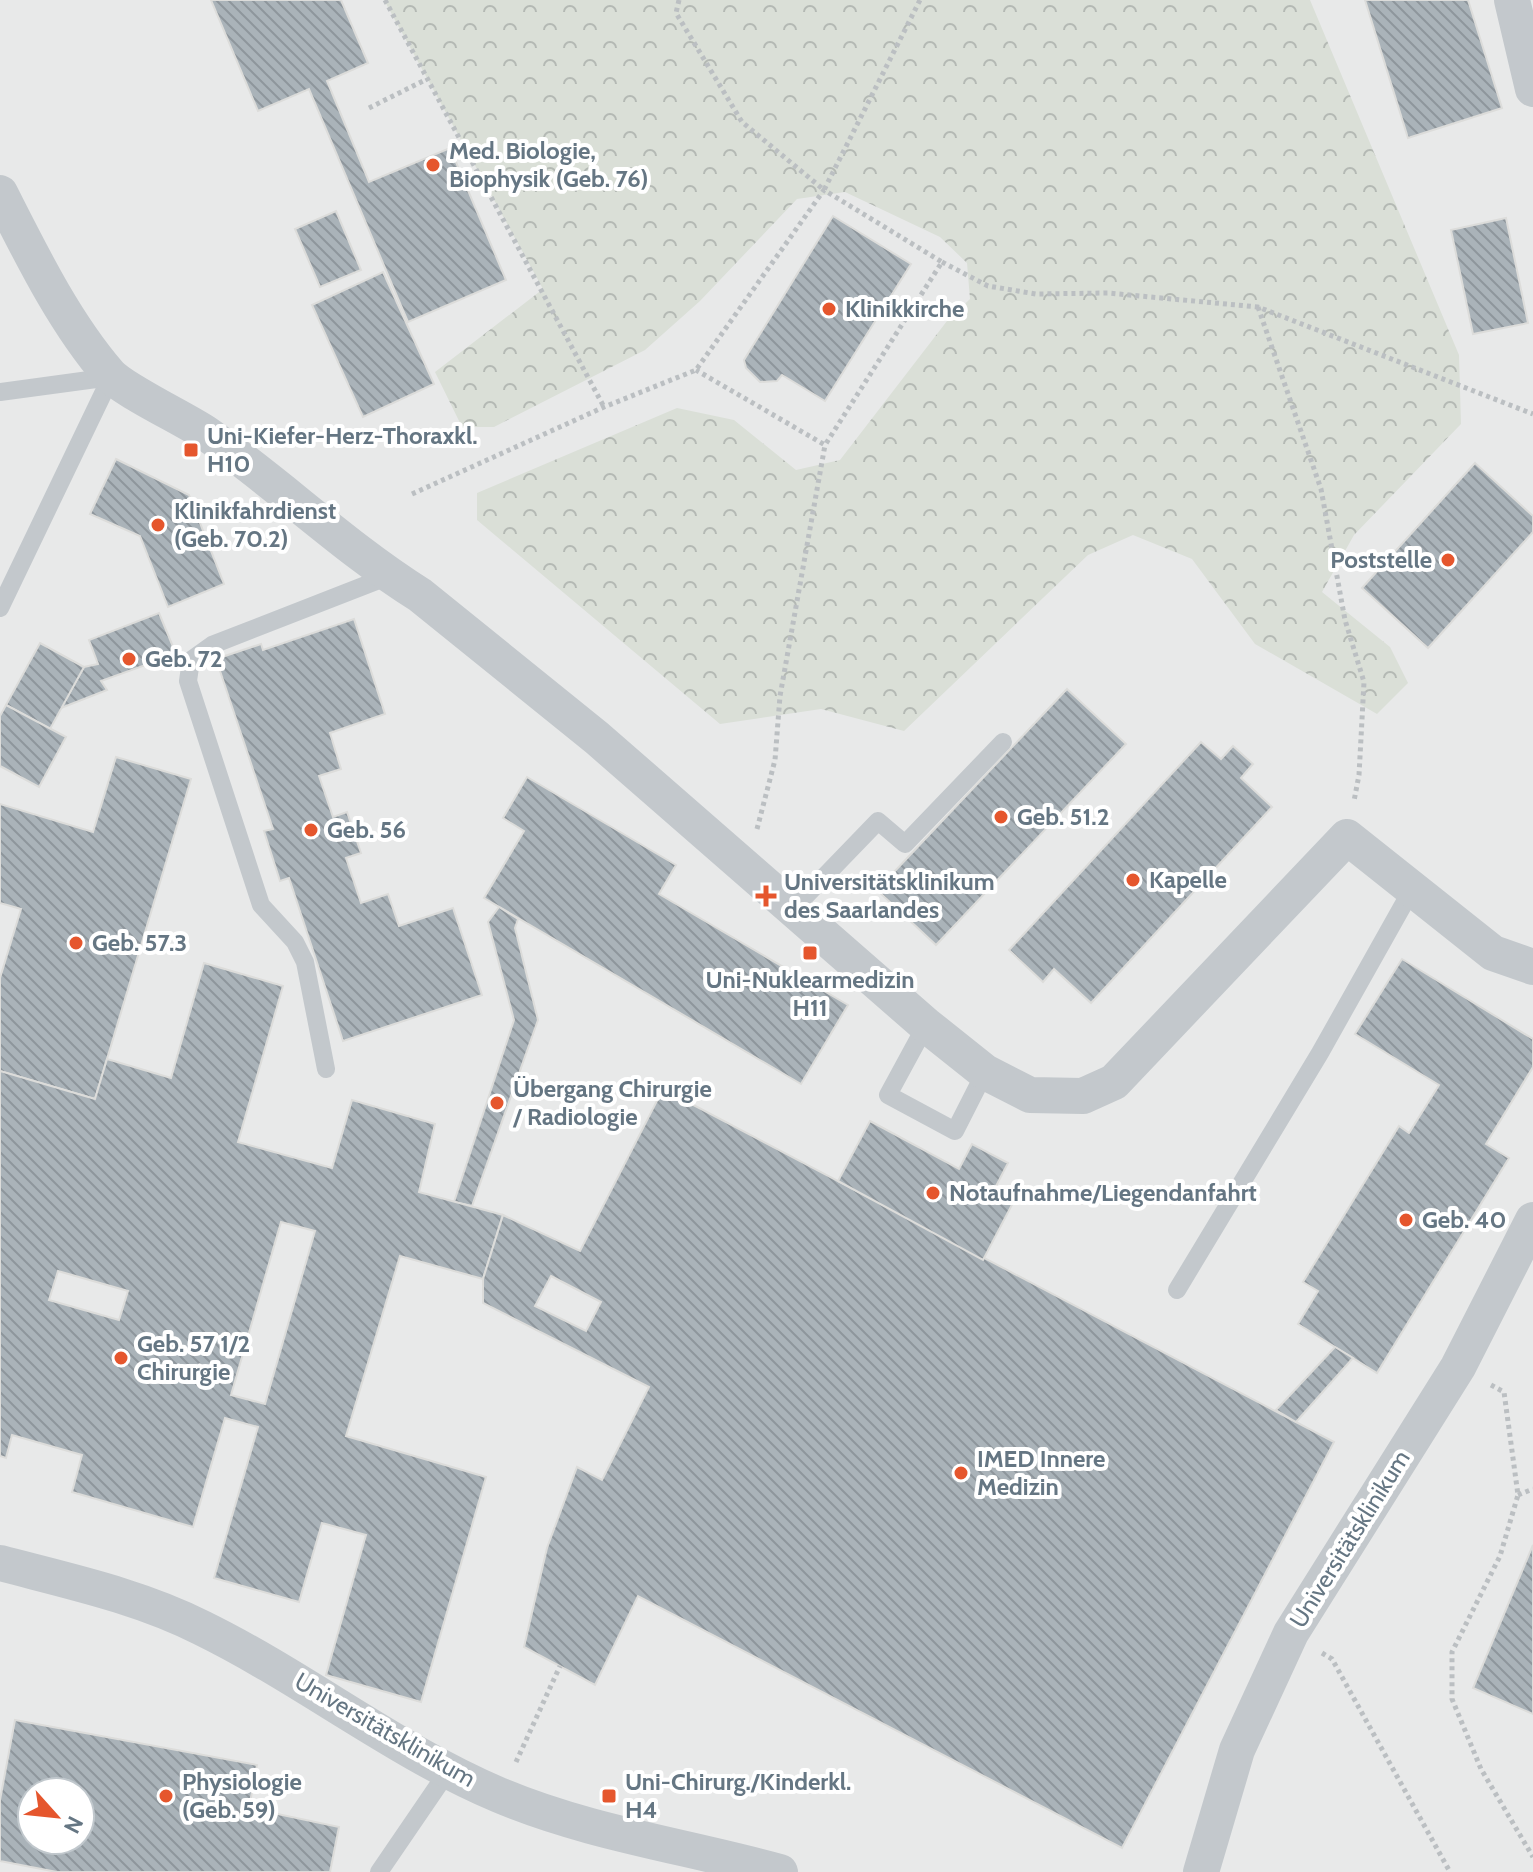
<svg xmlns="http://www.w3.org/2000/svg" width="1533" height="1872" font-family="Cabin,sans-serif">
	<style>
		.built { fill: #e8e9e9; fill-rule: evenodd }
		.forest { fill: url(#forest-crowns) }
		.building { fill: url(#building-back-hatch); stroke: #dcdcda; stroke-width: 2; fill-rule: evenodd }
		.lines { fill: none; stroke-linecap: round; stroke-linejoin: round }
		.path { stroke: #bbbfc2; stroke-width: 5; stroke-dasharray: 4 4; stroke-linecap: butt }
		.service { stroke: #c3c8cc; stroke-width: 18 }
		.minor { stroke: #c3c8cc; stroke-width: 36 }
		.poi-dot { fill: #e5562d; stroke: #fff; stroke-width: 3 }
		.labels { text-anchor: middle; stroke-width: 8; stroke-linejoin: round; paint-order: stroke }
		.poi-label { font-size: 24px; font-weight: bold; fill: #657683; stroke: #fff; text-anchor: start }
		.street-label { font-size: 24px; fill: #657683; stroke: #fff }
	</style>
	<defs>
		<pattern id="forest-crowns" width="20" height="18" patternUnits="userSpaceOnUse" patternTransform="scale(2)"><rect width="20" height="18" fill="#dadfd7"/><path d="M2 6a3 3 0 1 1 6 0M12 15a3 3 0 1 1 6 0" fill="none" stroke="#b4b9b4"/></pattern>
		<pattern id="building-back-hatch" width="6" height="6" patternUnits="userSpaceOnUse" patternTransform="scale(2)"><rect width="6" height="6" fill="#aab3b9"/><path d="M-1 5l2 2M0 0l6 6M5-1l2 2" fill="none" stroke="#8e969c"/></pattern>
	</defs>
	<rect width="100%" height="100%" fill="#fafaf8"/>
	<path class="built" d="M0,0h1533v1872h-1533zM32,1792h48v48h-48z"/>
	<polygon class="forest" points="384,0 1310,0 1459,355 1461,424 1354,535 1322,592 1390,647 1408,683 1377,714 1255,644 1192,559 1133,535 1088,555 904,731 821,709 720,724 477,520 477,493 677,408 734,420 796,470 840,460 947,321 970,299 967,263 940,237 845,192 797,199 700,301 645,350 494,427 462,427 435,372 543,289"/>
	<g class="building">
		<polygon points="211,0 341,0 368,63 327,81 369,182 450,148 506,280 408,322 309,89 258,111"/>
		<polygon points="1365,0 1468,0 1502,108 1408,138"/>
		<polygon points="336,211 361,270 320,287 295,229"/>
		<polygon points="833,216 911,264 825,401 782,375 777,381 760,382 746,368 744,360"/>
		<polygon points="1506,218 1528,323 1473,334 1451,230"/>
		<polygon points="383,272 434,384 363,417 312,305"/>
		<polygon points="116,459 189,495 224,584 168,607 140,536 90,514"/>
		<polygon points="1475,463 1533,516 1533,532 1428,648 1362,588"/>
		<polygon points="159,613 176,654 101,681 107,690 61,708 84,667 98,664 89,640"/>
		<polygon points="354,619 385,714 330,733 341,769 319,776 333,817 347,812 361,853 346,858 361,903 388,894 399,926 453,908 482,995 343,1041 289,878 280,881 264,831 273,829 216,659 261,644 263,650"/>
		<polygon points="40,643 84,667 50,729 6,705"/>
		<polygon points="1067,689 1126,744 936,945 877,890"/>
		<polygon points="6,705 66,737 39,787 0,766 0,716"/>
		<polygon points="1201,742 1221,759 1233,746 1253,764 1241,778 1272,807 1091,1003 1054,969 1043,982 1009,950"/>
		<polygon points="116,757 191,779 95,1099 0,1071 0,978 21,909 0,903 0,804 93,832"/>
		<polygon points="527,777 676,865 659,894 848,1005 801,1084 484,898 524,831 503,818"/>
		<polygon points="499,907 518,919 515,928 538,1020 472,1206 454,1202 514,1020 488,922"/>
		<polygon points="1402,959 1533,1039 1533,1067 1486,1144 1509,1158 1377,1373 1298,1324 1318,1291 1303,1282 1399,1126 1409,1133 1439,1085 1355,1034"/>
		<path d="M204,963l79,23 -45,156 94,26 20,-68 83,24 -16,68 84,23 -20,64 -83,-23 -54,180 140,41 -65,225 -95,-27 40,-140 -44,-12 -23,79 -85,-24 44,-151 -33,-9 -32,109 -121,-35 10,-37 -70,-20 -6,23 -6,-2v-385l95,28 12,-40 64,19zM281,1222l34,9 -50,173 -34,-9zM58,1271l70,20 -9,29 -70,-20z"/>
		<path d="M663,1089l671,353 -212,406 -484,-252 -43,89 -71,-38 23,-99 30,-81 25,13 47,-93 -166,-84v-24l20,-64 77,36zM551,1276l50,26 -15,29 -51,-25z"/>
		<polygon points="870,1121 959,1169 972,1144 1008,1163 995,1188 1015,1199 983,1260 838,1181"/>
		<polygon points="1335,1347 1353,1358 1296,1422 1276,1410"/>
		<polygon points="1533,1545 1533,1714 1473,1688"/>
		<path d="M15,1720l242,45 -8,43 90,19 -9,45h-273l-57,-11v-61zM32,1792h48v48h-48z"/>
	</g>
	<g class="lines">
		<g class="path">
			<polyline points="385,0 604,407"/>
			<polyline points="679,0 676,13 742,122 824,190 920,0"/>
			<polyline points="369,108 425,80"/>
			<polyline points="942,262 988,286 1036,294 1108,293 1258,307 1533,414"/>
			<polyline points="1258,307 1321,489 1345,620 1364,682 1359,775 1354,801"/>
			<polyline points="412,494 604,407 696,370 824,190 942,262 825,445 696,370"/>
			<polyline points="757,829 775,760 780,696 825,445"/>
			<polyline points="1491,1385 1504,1392 1518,1495 1500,1556 1452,1652 1452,1699 1481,1769 1533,1857"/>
			<polyline points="1518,1495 1533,1489"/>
			<polyline points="1322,1653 1332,1659 1450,1872"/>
			<polyline points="516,1762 560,1666"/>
		</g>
		<g class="service">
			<polyline points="0,392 111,377"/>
			<polyline points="0,608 111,377"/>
			<polyline points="794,908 878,821 905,844 1003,742"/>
			<polyline points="926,1025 888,1095 955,1131 985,1072"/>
			<polyline points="326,1069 305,962 295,942 261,905 188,681 191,660 212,645 389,576"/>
			<polyline points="1177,1290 1320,1053 1411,891"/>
			<polyline points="379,1872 448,1771"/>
		</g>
		<g class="minor">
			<polyline points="1512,0 1533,89"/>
			<path d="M0,193c31,61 64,129 109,181 14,16 76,45 98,60 73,51 138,114 213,161l177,143 329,287 59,47 45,23 53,1 31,-14 233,-245 146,116 40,14"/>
			<path d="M0,1563c68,18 139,33 202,65 102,50 193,123 297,167 90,38 187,51 281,77"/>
			<polyline points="1201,1872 1237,1750 1291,1633 1458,1367 1533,1220"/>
		</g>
	</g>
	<g class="poi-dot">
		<circle cx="433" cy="165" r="8"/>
		<circle cx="829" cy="309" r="8"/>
		<rect x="183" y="442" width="16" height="16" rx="4"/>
		<circle cx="158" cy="525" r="8"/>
		<circle cx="1448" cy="560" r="8"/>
		<circle cx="129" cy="659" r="8"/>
		<circle cx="1001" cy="817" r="8"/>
		<circle cx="311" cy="830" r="8"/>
		<circle cx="1133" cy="880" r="8"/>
		<path d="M762 884h8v8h8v8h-8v8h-8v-8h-8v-8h8z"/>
		<circle cx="76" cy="943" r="8"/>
		<rect x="802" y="945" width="16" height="16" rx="4"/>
		<circle cx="497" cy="1103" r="8"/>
		<circle cx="933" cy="1193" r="8"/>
		<circle cx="1406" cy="1220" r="8"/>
		<circle cx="121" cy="1358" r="8"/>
		<circle cx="961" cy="1473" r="8"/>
		<circle cx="166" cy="1796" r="8"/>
		<rect x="601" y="1788" width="16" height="16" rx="4"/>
	</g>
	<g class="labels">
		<g class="poi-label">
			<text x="449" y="159">Med. Biologie,<tspan x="449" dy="28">Biophysik (Geb. 76)</tspan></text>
			<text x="845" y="317">Klinikkirche</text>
			<text x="207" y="444">Uni-Kiefer-Herz-Thoraxkl.<tspan x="207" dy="28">H10</tspan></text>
			<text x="174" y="519">Klinikfahrdienst<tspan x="174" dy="28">(Geb. 70.2)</tspan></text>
			<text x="1432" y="568" text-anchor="end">Poststelle</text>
			<text x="145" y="667">Geb. 72</text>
			<text x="1017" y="825">Geb. 51.2</text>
			<text x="327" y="838">Geb. 56</text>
			<text x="1149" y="888">Kapelle</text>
			<text x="784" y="890">Universitätsklinikum<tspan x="784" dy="28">des Saarlandes</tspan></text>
			<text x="92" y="951">Geb. 57.3</text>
			<text x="810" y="988" text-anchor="middle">Uni-Nuklearmedizin<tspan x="810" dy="28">H11</tspan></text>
			<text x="513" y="1097">Übergang Chirurgie<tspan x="513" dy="28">/ Radiologie</tspan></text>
			<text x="949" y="1201">Notaufnahme/Liegendanfahrt</text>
			<text x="1422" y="1228">Geb. 40</text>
			<text x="137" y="1352">Geb. 57 1/2<tspan x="137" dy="28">Chirurgie</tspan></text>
			<text x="977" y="1467">IMED Innere<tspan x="977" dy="28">Medizin</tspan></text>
			<text x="182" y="1790">Physiologie<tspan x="182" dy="28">(Geb. 59)</tspan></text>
			<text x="625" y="1790">Uni-Chirurg./Kinderkl.<tspan x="625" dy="28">H4</tspan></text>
		</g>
		<g class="street-label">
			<text transform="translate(1350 1539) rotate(-58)" y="8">Universitätsklinikum</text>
			<text transform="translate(385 1730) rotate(30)" y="8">Universitätsklinikum</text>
		</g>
	</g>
	<g transform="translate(56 1816) rotate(117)"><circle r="38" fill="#ffffff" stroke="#c1c8cd" stroke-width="2"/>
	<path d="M0-6L14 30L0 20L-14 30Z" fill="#e5562d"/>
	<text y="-12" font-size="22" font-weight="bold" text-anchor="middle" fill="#657683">N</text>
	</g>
</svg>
